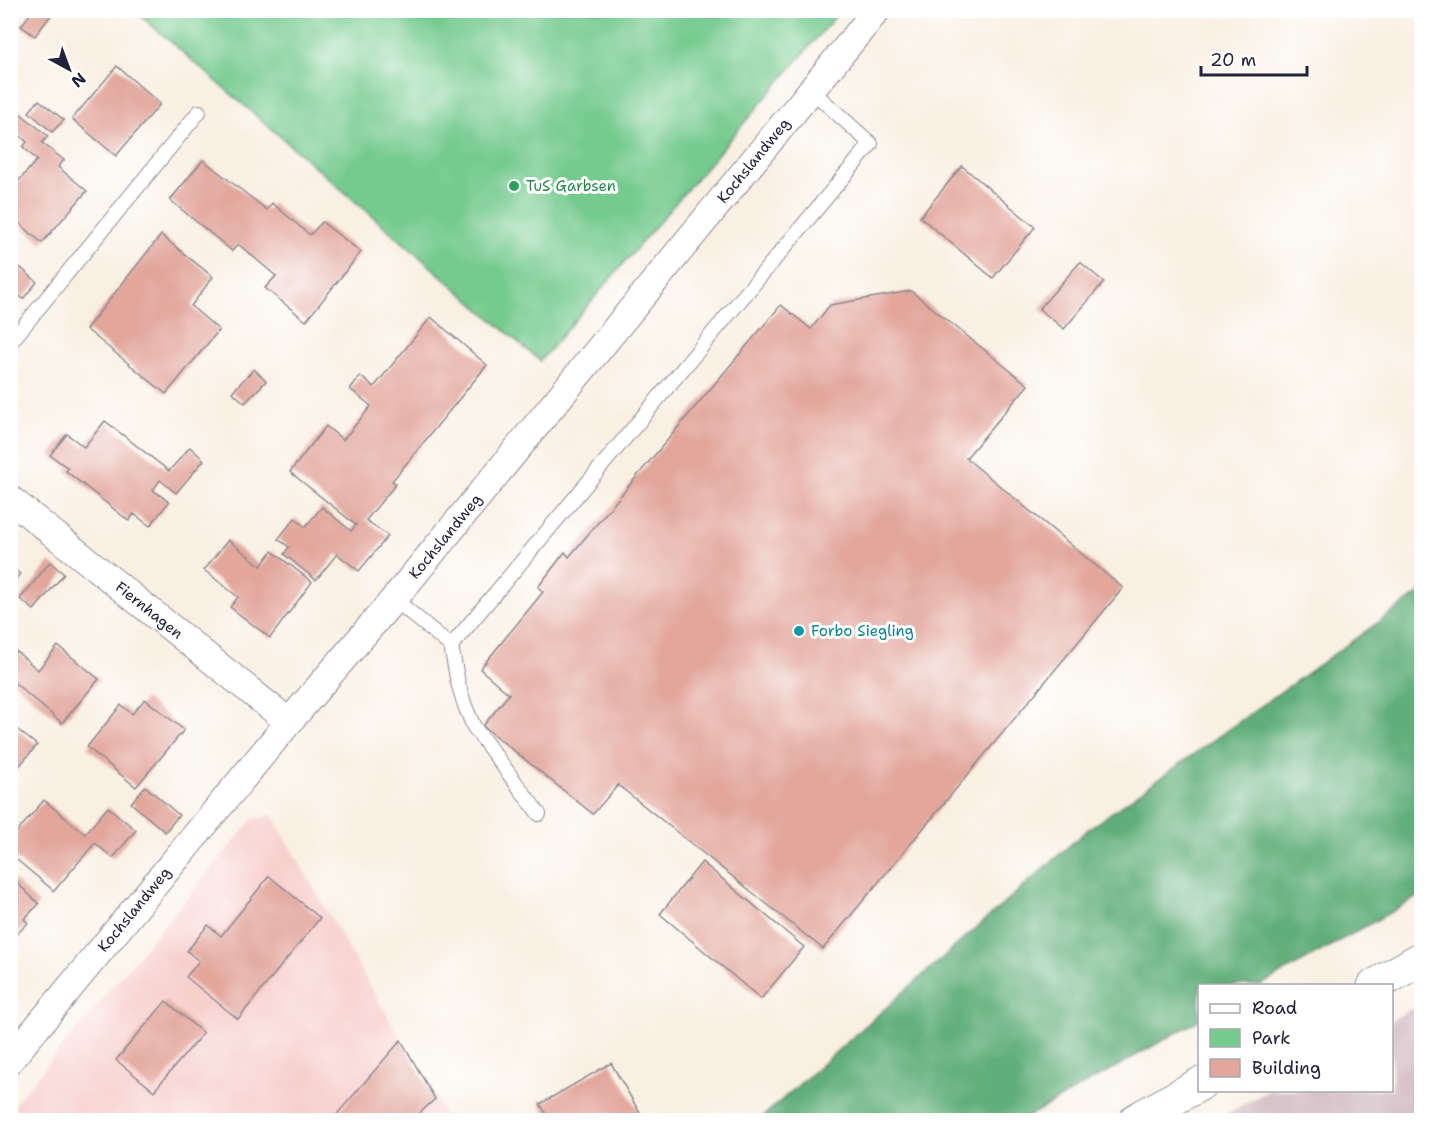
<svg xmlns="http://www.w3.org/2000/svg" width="1432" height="1131" font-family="'Shantell Sans',sans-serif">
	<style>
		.built { fill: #f7d0ce }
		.industrial { fill: #d2bec4 }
		.green { fill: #75ca8e; stroke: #4c7664; stroke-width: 1.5 }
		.forest { fill: #60ae79; stroke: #41685a; stroke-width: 1.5 }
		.building { fill: #e2a69b }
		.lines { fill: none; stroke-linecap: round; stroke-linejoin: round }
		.lane-casing { stroke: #8e898f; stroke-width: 16 }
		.street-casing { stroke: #8e898f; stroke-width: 29 }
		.secondary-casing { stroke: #8e898f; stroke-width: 35 }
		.lane { stroke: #fff; stroke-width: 14 }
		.street { stroke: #fff; stroke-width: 27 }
		.secondary { stroke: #fff; stroke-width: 33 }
		.leisure-dot { fill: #2e9e5b; stroke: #fff; stroke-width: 2 }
		.culture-dot { fill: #0f9aa8; stroke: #fff; stroke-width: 2 }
		.labels { text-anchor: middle; stroke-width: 6; stroke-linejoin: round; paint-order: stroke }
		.street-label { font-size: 15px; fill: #22223b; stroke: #fff }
		.leisure-label { font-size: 15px; fill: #27864d; stroke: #fff; text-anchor: start }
		.culture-label { font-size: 15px; fill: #0d838f; stroke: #fff; text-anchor: start }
	</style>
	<rect width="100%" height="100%" fill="#fff"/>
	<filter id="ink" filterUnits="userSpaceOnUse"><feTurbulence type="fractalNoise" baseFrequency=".0167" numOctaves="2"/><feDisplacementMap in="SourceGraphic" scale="12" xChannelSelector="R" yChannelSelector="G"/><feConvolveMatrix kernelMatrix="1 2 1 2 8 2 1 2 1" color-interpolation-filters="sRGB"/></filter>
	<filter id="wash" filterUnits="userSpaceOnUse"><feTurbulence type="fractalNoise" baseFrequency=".008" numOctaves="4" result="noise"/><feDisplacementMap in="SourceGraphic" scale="24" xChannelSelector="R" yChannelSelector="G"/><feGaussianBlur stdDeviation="1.35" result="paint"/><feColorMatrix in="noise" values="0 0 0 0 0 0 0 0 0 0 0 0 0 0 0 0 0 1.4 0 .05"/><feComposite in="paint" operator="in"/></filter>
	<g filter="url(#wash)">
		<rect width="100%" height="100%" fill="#f9f0e3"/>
		<polygon class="built" points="272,815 447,1120 11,1120 11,1108 253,819"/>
		<polygon class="industrial" points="1421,1003 1421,1120 1215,1120 1268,1091 1392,1090 1392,1020"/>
		<polygon class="green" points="135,11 840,11 540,361"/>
		<polygon class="forest" points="1421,592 1421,895 1261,985 1200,986 1199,1020 1022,1120 759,1120 1087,830"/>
		<g id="blocks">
			<g class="building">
				<polygon points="33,10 55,10 35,36 21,26"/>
				<polygon points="10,18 17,23 10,31"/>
				<polygon points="117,66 160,104 116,156 72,119"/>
				<polygon points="39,100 64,120 52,132 29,112"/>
				<polygon points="10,105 48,136 42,143 64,160 58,167 87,191 42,243 10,215 10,191 37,160 23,147 27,142 10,127"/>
				<polygon points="203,160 267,210 272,203 310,235 322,222 361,252 306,321 265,288 276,276 238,244 232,251 170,200"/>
				<polygon points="962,166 1035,227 993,278 920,217"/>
				<polygon points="161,235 213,277 191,306 219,330 166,394 86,329"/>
				<polygon points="1080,262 1104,282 1064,329 1039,309"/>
				<polygon points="20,267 37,282 23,299 10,289 10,279"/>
				<polygon points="911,291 1028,385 966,458 1123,588 823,949 618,785 593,814 483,726 509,694 480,669 543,592 538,587 565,552 569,557 781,305 811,329 830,305"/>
				<polygon points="431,317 487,365 392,481 396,484 366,520 388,536 359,571 337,554 316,580 284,554 289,547 278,539 295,518 305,527 322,507 351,531 356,525 290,472 326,426 343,440 371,406 350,389 360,376 374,387"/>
				<polygon points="254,369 266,381 245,403 232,392"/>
				<polygon points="105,421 169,471 190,447 204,460 176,493 160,480 153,490 169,502 150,526 134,514 129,521 66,471 68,468 50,455 67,434 84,447"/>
				<polygon points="228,540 261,566 272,551 312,582 270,638 230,607 238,597 204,570"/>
				<polygon points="50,562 64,574 34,610 20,599"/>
				<polygon points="10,567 20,574 10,586"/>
				<polygon points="58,646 99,679 62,723 10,679 10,658 16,651 38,670"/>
				<polygon points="145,699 184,730 136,787 87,747 121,705 132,714"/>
				<polygon points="10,724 37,745 10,777"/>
				<polygon points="145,786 179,815 165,832 131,803"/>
				<polygon points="44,800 85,834 108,807 136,830 113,858 95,843 54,891 10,854 10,840"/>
				<polygon points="702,862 804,947 761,999 660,914"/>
				<polygon points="269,876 320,918 238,1019 186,977 199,961 187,951 208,925 221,936"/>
				<polygon points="12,878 39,904 24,919 28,923 10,941"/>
				<polygon points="166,1001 203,1033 154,1091 116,1060"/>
				<polygon points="401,1040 435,1099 412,1120 332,1120"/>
				<polygon points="611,1063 644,1120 550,1120 540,1104"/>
			</g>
		</g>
	</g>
	<g filter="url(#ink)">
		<use href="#blocks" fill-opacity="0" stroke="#8e898f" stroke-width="1.5"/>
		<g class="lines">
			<defs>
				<g id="lane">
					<polyline points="10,343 199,112"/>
					<polyline points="394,599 451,646 871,144 811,90"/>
					<polyline points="451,646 458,683 465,706 474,727 539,814"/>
				</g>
				<g id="street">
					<path id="s1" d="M10,499l279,223"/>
					<path id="s2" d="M10,1060l279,-338 105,-123 483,-589"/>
				</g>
				<g id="secondary">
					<polyline points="1374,986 1422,958"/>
					<polyline points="1136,1120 1200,1084"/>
				</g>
			</defs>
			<use href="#lane" class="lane-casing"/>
			<use href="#street" class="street-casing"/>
			<use href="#secondary" class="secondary-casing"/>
			<use href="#lane" class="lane"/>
			<use href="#street" class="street"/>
			<use href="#secondary" class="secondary"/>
		</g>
	</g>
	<circle class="leisure-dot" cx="514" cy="186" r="6"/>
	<circle class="culture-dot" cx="799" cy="631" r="6"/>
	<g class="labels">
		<g class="street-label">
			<text dy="5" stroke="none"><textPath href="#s2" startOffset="1167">Kochslandweg</textPath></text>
			<text dy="5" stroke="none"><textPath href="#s2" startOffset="681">Kochslandweg</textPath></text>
			<text dy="5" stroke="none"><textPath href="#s1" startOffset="178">Fiernhagen</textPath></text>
			<text dy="5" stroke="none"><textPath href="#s2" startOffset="195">Kochslandweg</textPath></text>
		</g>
		<g class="leisure-label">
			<text x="526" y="191">TuS Garbsen</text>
		</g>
		<g class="culture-label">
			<text x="811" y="636">Forbo Siegling</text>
		</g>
	</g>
	<rect width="1432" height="1131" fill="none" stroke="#fff" stroke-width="36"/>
	<rect x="1198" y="984" width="195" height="108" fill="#ffffff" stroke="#a7a7b1" stroke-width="1.5"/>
	<rect x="1210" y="1004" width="30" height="9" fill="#ffffff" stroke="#a7a7b1" stroke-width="1.5"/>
	<text x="1252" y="1014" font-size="18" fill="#22223b">Road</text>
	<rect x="1210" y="1029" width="30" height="18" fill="#75ca8e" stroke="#a7a7b1" stroke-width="1.5"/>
	<text x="1252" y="1044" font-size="18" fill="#22223b">Park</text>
	<rect x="1210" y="1059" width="30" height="18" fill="#e2a69b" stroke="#a7a7b1" stroke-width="1.5"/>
	<text x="1252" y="1074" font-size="18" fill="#22223b">Building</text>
	<g transform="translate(69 69) rotate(139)" stroke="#ffffff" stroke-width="4.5" paint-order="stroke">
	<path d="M0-4.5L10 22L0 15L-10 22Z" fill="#22223b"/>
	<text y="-9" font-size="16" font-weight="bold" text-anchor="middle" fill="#22223b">N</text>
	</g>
	<path d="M1201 66v9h106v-9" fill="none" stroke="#22223b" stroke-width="3"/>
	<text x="1210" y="66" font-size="18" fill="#22223b" stroke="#ffffff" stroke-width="4.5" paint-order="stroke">20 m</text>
</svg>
